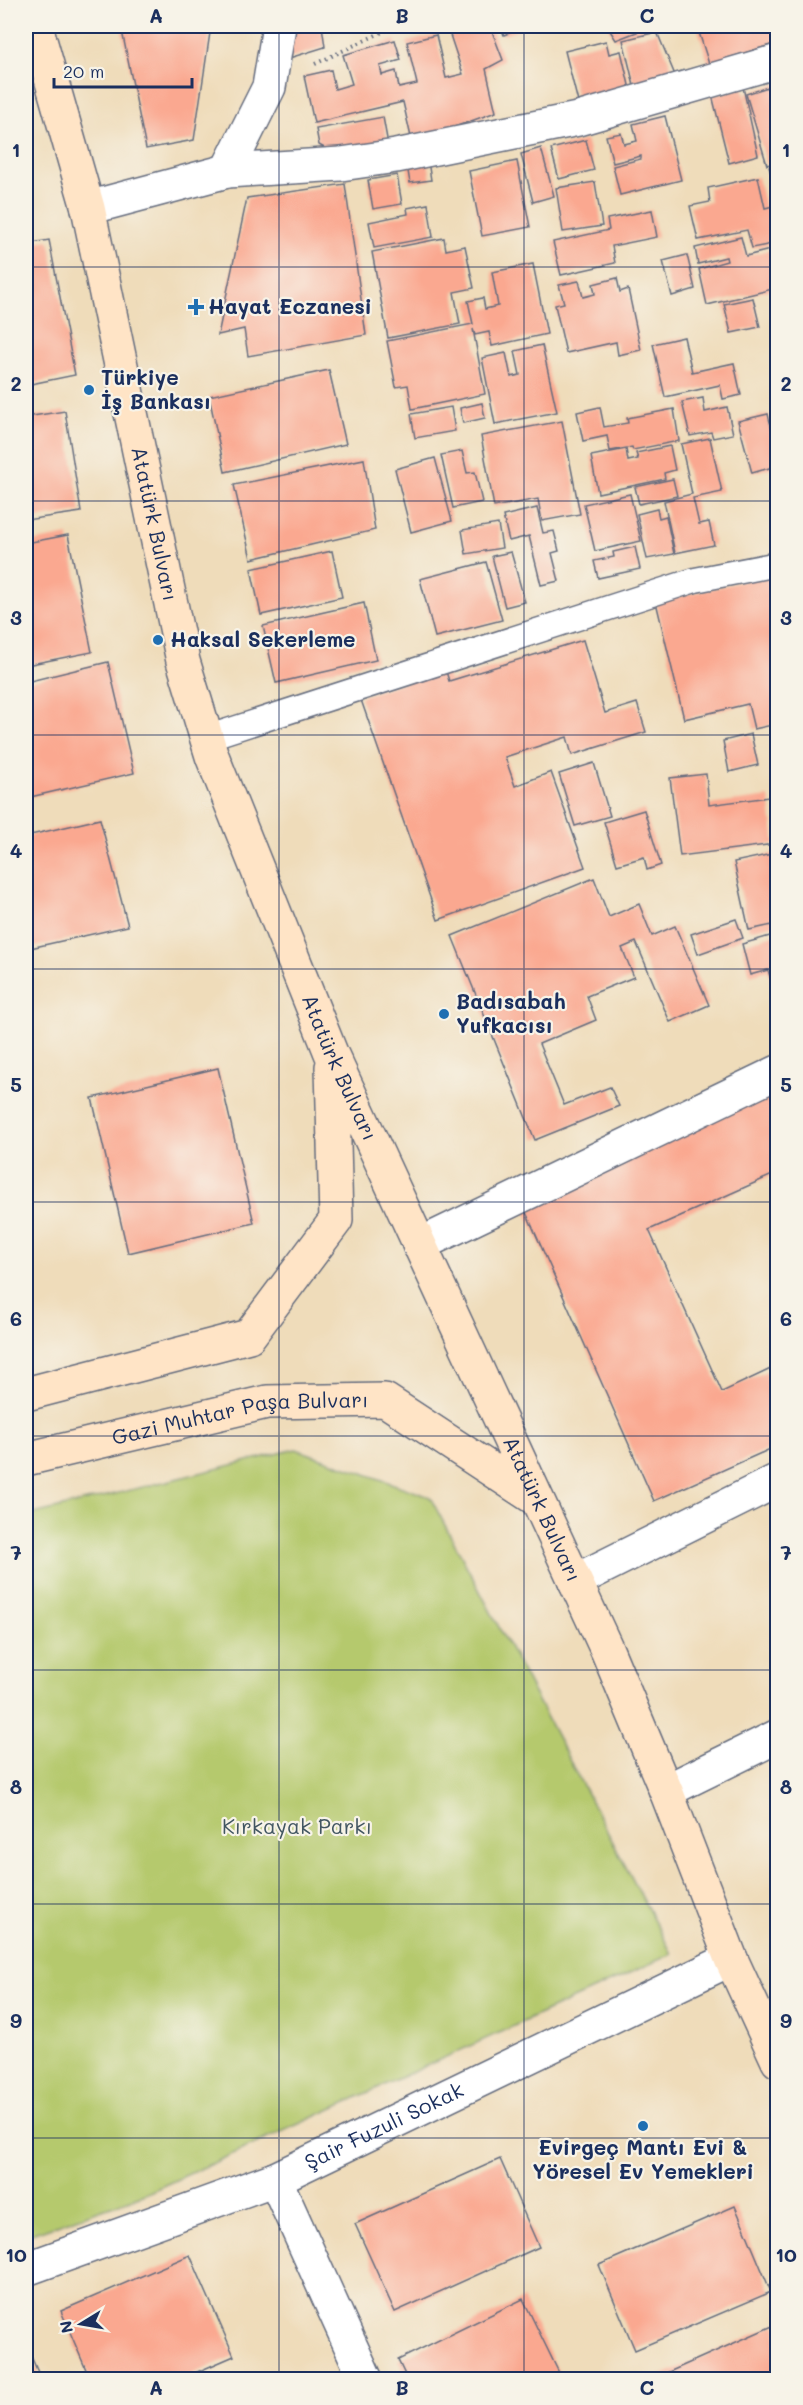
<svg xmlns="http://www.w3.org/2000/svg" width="803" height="2405" font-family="Mali,sans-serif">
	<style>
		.green { fill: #b5c96d; stroke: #687c66; stroke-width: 1.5 }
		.building { fill: #faa890 }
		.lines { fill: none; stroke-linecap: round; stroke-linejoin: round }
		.service-casing { stroke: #656c7e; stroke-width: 27 }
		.minor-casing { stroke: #656c7e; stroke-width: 36 }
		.secondary-casing { stroke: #656c7e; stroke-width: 36 }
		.path { stroke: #656c7e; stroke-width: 4; stroke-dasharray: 1.5 4.5; stroke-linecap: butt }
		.service { stroke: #fff; stroke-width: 24 }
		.minor { stroke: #fff; stroke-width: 33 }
		.secondary { stroke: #ffe4c6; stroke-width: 33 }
		.grid { fill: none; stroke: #1b2f5e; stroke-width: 1.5; stroke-opacity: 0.55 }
		.poi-dot { fill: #1f6fb2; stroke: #f7f3e8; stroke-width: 2 }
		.labels { text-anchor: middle; stroke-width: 4.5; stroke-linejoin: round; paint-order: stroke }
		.poi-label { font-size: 21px; font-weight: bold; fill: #1b2f5e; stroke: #f7f3e8; text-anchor: start }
		.street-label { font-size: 21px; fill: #1b2f5e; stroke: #f7f3e8 }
		.park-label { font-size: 21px; fill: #425662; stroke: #f7f3e8 }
		.neatline { fill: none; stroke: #1b2f5e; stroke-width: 2 }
		.grid-label { font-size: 20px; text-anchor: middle; font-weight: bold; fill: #1b2f5e }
	</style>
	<rect width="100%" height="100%" fill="#f7f3e8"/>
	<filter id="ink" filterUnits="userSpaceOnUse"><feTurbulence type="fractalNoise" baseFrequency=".0167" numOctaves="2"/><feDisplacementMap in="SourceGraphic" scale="12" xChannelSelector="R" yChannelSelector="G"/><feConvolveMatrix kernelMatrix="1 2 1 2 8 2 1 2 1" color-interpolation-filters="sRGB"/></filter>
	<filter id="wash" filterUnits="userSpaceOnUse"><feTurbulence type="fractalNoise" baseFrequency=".008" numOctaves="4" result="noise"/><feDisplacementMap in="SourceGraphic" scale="24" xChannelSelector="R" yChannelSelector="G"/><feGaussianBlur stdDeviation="1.35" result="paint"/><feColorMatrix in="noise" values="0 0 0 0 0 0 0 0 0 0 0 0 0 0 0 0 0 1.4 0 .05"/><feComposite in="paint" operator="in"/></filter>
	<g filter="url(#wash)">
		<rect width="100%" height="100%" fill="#efdcba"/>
		<polygon class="green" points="296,1449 430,1497 672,1954 145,2194 26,2236 26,1516"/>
		<g id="blocks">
			<g class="building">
				<polygon points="121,26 211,26 194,140 146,149"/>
				<polygon points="284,26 322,26 325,47 283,60"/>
				<polygon points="447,26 490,26 503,60 486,69 496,112 446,130 411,137 403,102 314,123 304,76 331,70 335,89 352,84 343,55 395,40 401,60 380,66 382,75 396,71 399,88 417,84 407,42 436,35 446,78 463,74"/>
				<polygon points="500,26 527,26 504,35"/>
				<polygon points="607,26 652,26 616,40"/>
				<polygon points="697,26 777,26 777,43 709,64"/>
				<polygon points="657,32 677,80 635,90 623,40"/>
				<polygon points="606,41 609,54 621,51 632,98 580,110 565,51"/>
				<polygon points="777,84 777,162 767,165 746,94"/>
				<polygon points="743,87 758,155 729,163 712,95"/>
				<polygon points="665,116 681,180 620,195 613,166 641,159 641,156 613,163 606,136 621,133 624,144 637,141 633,124"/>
				<polygon points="383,117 389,150 343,158 319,145 316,129"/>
				<polygon points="586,140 594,170 559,179 551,149"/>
				<polygon points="541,148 554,196 533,202 521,154"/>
				<polygon points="427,155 431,180 410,183 406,159"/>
				<polygon points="517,161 530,227 482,236 469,171"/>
				<polygon points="777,165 777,196 769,167"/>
				<polygon points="397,175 402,204 373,209 368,180"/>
				<polygon points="758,177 765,208 777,205 777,235 771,236 772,244 752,248 747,230 698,240 690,206 710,202 708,188"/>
				<polygon points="595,182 602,226 563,232 556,188"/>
				<polygon points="345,184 366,335 248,356 244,329 218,335 247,198"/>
				<polygon points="428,204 433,237 374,248 369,222 408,214 407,208"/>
				<polygon points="652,210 657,237 612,246 615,263 561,275 553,242 609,230 607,219"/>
				<polygon points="741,237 746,256 770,250 777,277 777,288 707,305 699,269 727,261 726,257 698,264 695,248"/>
				<polygon points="444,238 446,250 465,246 474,288 454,292 460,324 388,338 372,252"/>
				<polygon points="49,240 75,375 26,385 26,244"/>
				<polygon points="687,255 695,289 672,296 663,261"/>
				<polygon points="533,264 547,334 492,346 489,332 475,335 473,329 485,394 412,409 408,385 396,387 387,341 473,324 468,301 483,298 485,309 498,306 492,272"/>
				<polygon points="617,278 620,292 628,289 641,350 618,355 616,342 566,353 555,305 564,303 559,285 579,281 583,297 595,294 593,284"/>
				<polygon points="753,298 760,327 731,333 724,304"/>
				<polygon points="684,337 692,372 734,363 741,395 723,399 720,385 665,397 653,344"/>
				<polygon points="542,345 557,412 495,424 482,358 506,353 511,377 520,375 515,351"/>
				<polygon points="329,370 346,444 225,472 209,396"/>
				<polygon points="703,398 705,412 727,407 733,434 713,438 711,432 690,436 682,402"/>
				<polygon points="482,403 485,418 463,423 460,408"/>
				<polygon points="451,407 455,431 415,438 411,414"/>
				<polygon points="600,407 604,427 628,423 627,418 674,409 679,441 633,450 632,447 610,451 607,436 583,441 577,412"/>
				<polygon points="65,411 81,512 26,520 26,417"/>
				<polygon points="768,414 777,451 777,483 773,467 752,473 738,421"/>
				<polygon points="562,421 580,514 542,521 538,499 494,507 481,436"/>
				<polygon points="710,438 722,492 693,498 699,524 709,522 714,545 675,553 664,501 692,494 681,444"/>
				<polygon points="670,446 675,470 664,473 665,479 598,493 591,456 626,449 628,461 638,459 636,453"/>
				<polygon points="462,451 467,473 475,472 482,502 453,508 441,455"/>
				<polygon points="435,458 452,521 411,532 395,469"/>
				<polygon points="364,459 375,530 251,559 234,485"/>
				<polygon points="673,479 677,496 639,504 635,487"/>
				<polygon points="630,494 641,541 595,551 584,504"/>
				<polygon points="537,508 543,533 554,531 559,551 552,553 559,581 541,585 529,536 509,541 503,516"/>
				<polygon points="657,509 659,518 666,516 674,554 647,559 637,514"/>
				<polygon points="498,524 502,548 466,554 462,530"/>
				<polygon points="68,535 92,652 26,665 26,543"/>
				<polygon points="635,547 640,569 598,578 594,561 614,557 613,552"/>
				<polygon points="332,551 342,597 261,615 251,569"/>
				<polygon points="511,552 525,602 505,607 492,556"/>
				<polygon points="486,562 502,620 435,637 420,579"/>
				<polygon points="777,573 777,724 754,729 748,704 684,719 656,602"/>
				<polygon points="364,603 376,660 276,683 263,626"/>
				<polygon points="583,640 605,713 637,703 646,732 572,755 567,737 505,757 515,786 551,772 585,867 438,920 360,697 445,668 449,681"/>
				<polygon points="108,662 134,773 26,798 26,682"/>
				<polygon points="751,734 758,765 729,772 723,741"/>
				<polygon points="594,763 610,816 575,826 559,774"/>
				<polygon points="706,774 709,805 769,797 775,844 680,856 670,778"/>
				<polygon points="644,810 661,865 647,870 644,857 617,865 604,822"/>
				<polygon points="100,819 128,926 26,949 26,836"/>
				<polygon points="777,853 777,924 749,930 734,862"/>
				<polygon points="594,878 609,917 639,904 652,936 675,926 709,1005 670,1022 636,942 622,948 634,977 587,996 596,1020 539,1044 564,1105 610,1087 619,1106 535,1140 452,936"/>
				<polygon points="736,919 743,938 698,954 691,934"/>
				<polygon points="777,934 777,992 775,993 768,970 750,975 742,944"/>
				<polygon points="218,1068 254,1223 128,1253 92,1098"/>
				<polygon points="777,1087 777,1173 649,1230 722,1392 777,1366 777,1446 654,1501 521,1201"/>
				<polygon points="500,2159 539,2247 395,2312 355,2224"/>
				<polygon points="735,2206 771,2292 635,2350 599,2265"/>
				<polygon points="190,2255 234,2356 181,2379 90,2379 61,2311"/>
				<polygon points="523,2299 562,2379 407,2379 398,2360"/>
				<polygon points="777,2324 777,2379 653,2379"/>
				<polygon points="26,2345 41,2379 26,2379"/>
				<polygon points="249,2372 253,2379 235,2379"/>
			</g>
		</g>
	</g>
	<g filter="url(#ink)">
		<use href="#blocks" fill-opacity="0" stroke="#656c7e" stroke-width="1.5"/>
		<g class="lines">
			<defs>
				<polyline id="service" points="206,738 695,580 778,564"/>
				<g id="minor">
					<polyline points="227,171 269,87 279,26"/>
					<polyline points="88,208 227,171 341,164 396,156 578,119 778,61"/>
					<polyline points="419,1245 778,1072"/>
					<polyline points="575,1581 778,1480"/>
					<polyline points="666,1791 778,1736"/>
					<polyline points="275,2179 366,2380"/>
					<path id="s1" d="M26,2269l249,-90 456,-220"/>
				</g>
				<g id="secondary">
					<path id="s2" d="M36,26l52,182 95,453 29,95 119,297 276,597 59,141 65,168 47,102"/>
					<polyline points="26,1394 249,1336 336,1220 332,1067"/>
					<path id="s3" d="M26,1459l241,-57 118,-2 151,99"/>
				</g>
			</defs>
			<use href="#service" class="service-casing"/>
			<use href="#minor" class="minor-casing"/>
			<use href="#secondary" class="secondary-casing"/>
			<polyline class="path" points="315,64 395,26"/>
			<use href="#service" class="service"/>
			<use href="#minor" class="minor"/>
			<use href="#secondary" class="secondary"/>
		</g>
	</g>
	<path class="grid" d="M279,26v2354M524,26v2354M26,267h752M26,501h752M26,735h752M26,969h752M26,1202h752M26,1436h752M26,1670h752M26,1904h752M26,2138h752"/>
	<g class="poi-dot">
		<path d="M193 298h6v6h6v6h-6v6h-6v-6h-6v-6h6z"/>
		<circle cx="89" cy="390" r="6"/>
		<circle cx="158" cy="640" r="6"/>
		<circle cx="444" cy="1014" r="6"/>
		<circle cx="643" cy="2126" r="6"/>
	</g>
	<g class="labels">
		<g class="poi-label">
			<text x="208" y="314">Hayat Eczanesi</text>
			<text x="101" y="385">Türkiye<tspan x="101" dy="24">İş Bankası</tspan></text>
			<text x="170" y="647">Haksal Sekerleme</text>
			<text x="456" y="1009">Badısabah<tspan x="456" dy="24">Yufkacısı</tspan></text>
			<text x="643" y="2155" text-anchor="middle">Evirgeç Mantı Evi &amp;<tspan x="643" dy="24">Yöresel Ev Yemekleri</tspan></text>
		</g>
		<g class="street-label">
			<text dy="7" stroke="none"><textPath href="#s2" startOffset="512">Atatürk Bulvarı</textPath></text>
			<text dy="7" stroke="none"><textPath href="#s2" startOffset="1088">Atatürk Bulvarı</textPath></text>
			<text dy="7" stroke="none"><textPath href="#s3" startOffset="219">Gazi Muhtar Paşa Bulvarı</textPath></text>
			<text dy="7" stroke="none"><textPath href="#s2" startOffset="1574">Atatürk Bulvarı</textPath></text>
			<text dy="7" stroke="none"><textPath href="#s1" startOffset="386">Şair Fuzuli Sokak</textPath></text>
		</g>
		<g class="park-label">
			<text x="297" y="1834">Kırkayak Parkı</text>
		</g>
	</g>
	<rect width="803" height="2405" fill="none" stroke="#f7f3e8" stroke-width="66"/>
	<g transform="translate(81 2324) rotate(259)" stroke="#f7f3e8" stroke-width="4.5" paint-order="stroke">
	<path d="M0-4.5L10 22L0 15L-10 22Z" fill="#1b2f5e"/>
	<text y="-9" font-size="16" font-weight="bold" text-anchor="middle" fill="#1b2f5e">N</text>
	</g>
	<path d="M54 78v9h138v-9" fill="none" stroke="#1b2f5e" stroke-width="3"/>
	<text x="63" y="78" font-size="18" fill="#1b2f5e" stroke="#f7f3e8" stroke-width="4.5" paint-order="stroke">20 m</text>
	<rect x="33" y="33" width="737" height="2339" class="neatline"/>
	<g class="grid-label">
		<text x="156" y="23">A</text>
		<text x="402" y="23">B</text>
		<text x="647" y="23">C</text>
		<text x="16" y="157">1</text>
		<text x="786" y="157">1</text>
		<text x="16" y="391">2</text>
		<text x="786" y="391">2</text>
		<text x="16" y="625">3</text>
		<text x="786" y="625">3</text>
		<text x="16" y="858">4</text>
		<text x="786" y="858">4</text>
		<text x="16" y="1092">5</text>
		<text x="786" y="1092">5</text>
		<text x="16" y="1326">6</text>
		<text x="786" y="1326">6</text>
		<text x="16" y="1560">7</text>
		<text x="786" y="1560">7</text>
		<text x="16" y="1794">8</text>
		<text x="786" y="1794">8</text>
		<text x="16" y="2028">9</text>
		<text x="786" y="2028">9</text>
		<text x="16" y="2262">10</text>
		<text x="786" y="2262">10</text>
		<text x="156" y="2395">A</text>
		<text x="402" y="2395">B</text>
		<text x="647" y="2395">C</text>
	</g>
</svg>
